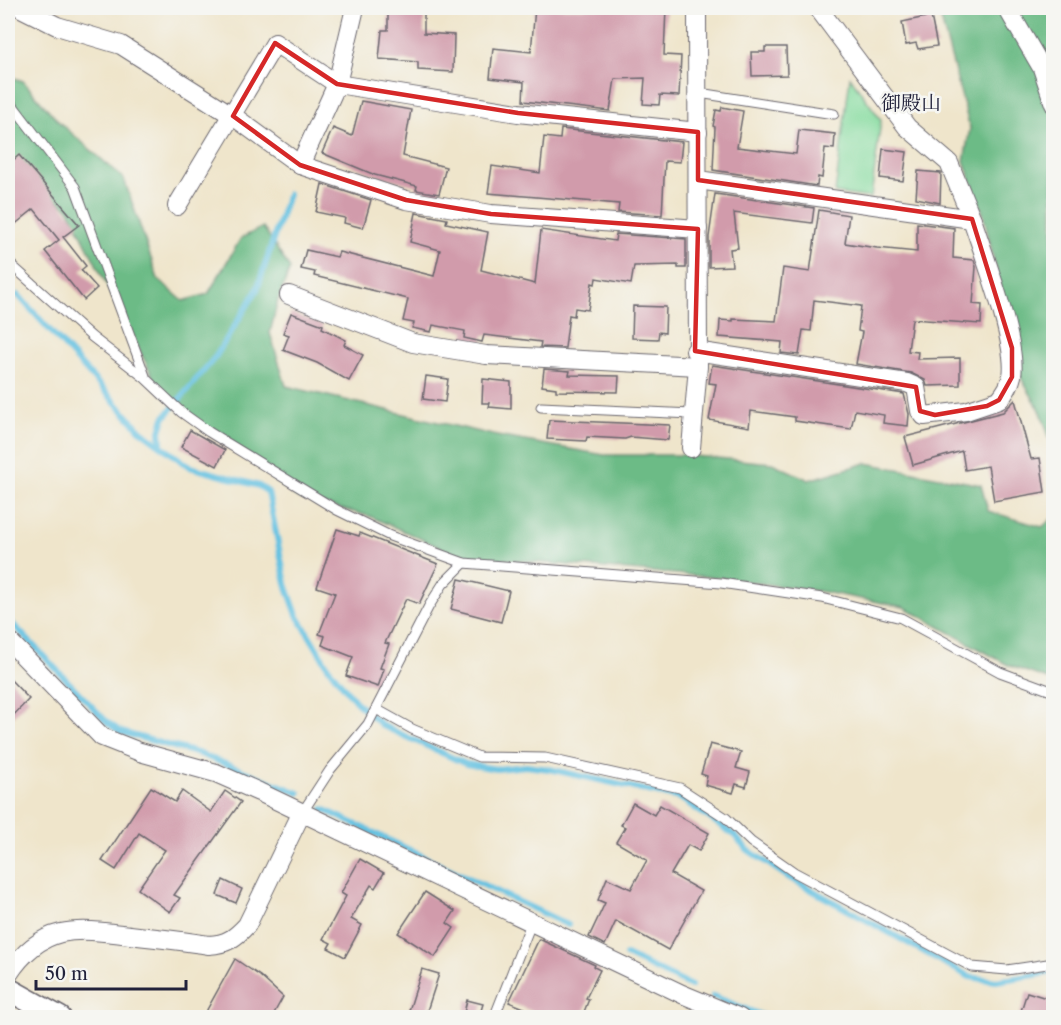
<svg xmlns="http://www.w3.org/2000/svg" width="1061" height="1025" font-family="'Libre Caslon Text','Noto Serif JP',serif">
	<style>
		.green { fill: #85db9f; stroke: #547e6d; stroke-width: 1.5 }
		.forest { fill: #6cbb86; stroke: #476e60; stroke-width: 1.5 }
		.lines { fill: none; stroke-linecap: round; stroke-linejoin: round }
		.stream { stroke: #63c1e1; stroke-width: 6 }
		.building { fill: #d19bab }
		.service-casing { stroke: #6a666d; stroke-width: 11 }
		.minor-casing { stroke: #6a666d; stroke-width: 20 }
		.tertiary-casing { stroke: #6a666d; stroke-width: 25 }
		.service { stroke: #fff; stroke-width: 9 }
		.minor { stroke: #fff; stroke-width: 18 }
		.tertiary { stroke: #fff; stroke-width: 22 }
		.marked { fill: none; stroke: #d62828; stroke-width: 4.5; stroke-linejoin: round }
		.labels { text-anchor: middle; stroke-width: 5; stroke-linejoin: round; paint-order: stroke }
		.neighbourhood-label { font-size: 20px; fill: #22223b; stroke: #f6f6f2 }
	</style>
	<rect width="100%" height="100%" fill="#f6f6f2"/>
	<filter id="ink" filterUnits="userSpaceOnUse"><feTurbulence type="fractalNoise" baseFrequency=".0167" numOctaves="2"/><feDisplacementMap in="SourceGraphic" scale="12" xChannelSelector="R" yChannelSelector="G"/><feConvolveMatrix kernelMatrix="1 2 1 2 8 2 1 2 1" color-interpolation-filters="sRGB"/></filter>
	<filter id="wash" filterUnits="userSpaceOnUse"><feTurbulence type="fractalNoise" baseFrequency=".008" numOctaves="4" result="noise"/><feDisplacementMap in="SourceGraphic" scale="24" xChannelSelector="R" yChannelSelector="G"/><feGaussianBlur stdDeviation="1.35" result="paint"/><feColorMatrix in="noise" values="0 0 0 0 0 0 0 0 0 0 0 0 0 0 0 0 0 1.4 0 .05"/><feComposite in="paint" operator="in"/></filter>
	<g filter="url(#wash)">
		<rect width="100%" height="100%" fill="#efe5cb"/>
		<polygon class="green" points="850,77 881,120 871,198 835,193"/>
		<g class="forest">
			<polygon points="938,8 1053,8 1053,449 1041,412 1021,378 983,213 964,161 970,128"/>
			<polygon points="8,76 23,81 59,122 124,179 158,279 183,301 208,294 241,238 263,227 290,269 278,300 270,333 286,386 497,436 604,455 683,455 772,463 809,480 866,463 981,485 988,511 1042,527 1053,518 1053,681 1008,665 904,607 824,592 723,578 476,557 453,553 369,516 298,498 161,393 68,208 8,163"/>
		</g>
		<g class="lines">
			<g class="stream">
				<polyline points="18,295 141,431 190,467 259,486 268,492 286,584 297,615 328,667 356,702 383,726 466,764 497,769 526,766 549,769 680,798 733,834 748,850 788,877 970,977 996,981 1054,972"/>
				<polyline points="161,445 160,431 164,418 216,356 257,290 288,194"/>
				<polyline points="8,619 107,722 121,732 200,754 299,793"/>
				<polyline points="323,809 568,925"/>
				<polyline points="626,955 691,986"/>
				<polyline points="713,996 768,1018"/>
			</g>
		</g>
		<g id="blocks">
			<g class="building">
				<polygon points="388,8 424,8 424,33 454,35 453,72 418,70 418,62 379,59 382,30 388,30"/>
				<polygon points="535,8 666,8 664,55 681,56 679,96 660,95 659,105 643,104 645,78 615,79 610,111 523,101 524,82 490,78 493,48 531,52"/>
				<polygon points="931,16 937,46 918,49 916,43 906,45 902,22"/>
				<polygon points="765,47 786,47 787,75 752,76 751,52 765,52"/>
				<polygon points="361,101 411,110 403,156 446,167 439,194 416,190 417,186 375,175 322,153 333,128 352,136"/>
				<polygon points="722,107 743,111 737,147 796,154 799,130 835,134 834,149 825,148 822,178 818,177 817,186 713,170 715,127 713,126 716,110 721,111"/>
				<polygon points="561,129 682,142 680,162 665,161 662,215 618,212 619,204 488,193 492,166 540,173 544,137 560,139"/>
				<polygon points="883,149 907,152 903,181 880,178"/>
				<polygon points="19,155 79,225 63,237 86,266 81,270 97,288 84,300 45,251 59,240 34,209 8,230 8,165"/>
				<polygon points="918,171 941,173 940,203 916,198"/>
				<polygon points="322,184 371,200 363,228 344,223 345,218 316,212"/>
				<polygon points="715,194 814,208 812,223 734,213 738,248 730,249 732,266 709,267 709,237"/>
				<polygon points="819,210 849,215 845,243 877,248 917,252 917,223 954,228 953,258 974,260 976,267 973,304 982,305 981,324 912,319 908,351 918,352 917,359 960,358 960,385 927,386 925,380 911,373 856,364 862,332 858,331 861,306 814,300 811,331 803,330 799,355 781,353 782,342 719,337 720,320 733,321 733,319 776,321 783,268 810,272"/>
				<polygon points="416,213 447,219 446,223 488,232 481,270 535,284 541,230 615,241 616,234 686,239 686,268 678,268 678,265 634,266 631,284 596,278 595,284 592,283 588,310 575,308 574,316 569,315 565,348 540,347 541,342 484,335 482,342 464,338 465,331 433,325 431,332 412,328 414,323 403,321 408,299 314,276 315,272 301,269 306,250 337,257 339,252 434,276 440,250 410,242"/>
				<polygon points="633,306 666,307 665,333 659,332 658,339 632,338"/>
				<polygon points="291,313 323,325 322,328 346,340 344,345 363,355 349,381 317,363 283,350 289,335 283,333"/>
				<polygon points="712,365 904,394 909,414 908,426 883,423 884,415 855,410 851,429 795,421 795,417 751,411 749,427 709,420 716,384 709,383"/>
				<polygon points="544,369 570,371 569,375 619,376 618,392 556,391 556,388 542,386"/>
				<polygon points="426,376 448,379 445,402 423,399"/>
				<polygon points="483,379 511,382 511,409 489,407 490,403 482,403"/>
				<polygon points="1015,400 1031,459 1040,458 1045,492 994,501 988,466 965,470 962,451 913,465 905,437 1003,412"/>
				<polygon points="549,420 670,425 668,440 631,437 625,439 587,437 586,441 547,439"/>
				<polygon points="190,430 225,450 217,466 181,447"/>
				<polygon points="337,529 359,536 360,533 438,564 419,604 406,599 385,643 389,644 380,668 384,669 378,687 346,676 353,657 322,645 325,636 319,634 335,593 317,587"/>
				<polygon points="459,579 509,591 501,622 451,609"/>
				<polygon points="8,677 29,699 8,721"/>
				<polygon points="710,744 741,752 736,768 750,772 746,787 736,784 733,793 705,785 707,776 701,774"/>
				<polygon points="151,787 175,802 182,791 211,812 225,791 241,802 174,895 180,898 170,912 138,889 165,850 139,833 116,870 102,861"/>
				<polygon points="633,803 654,815 660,805 709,833 699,851 688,845 671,874 701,891 668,950 616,921 605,945 589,937 605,903 598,900 607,878 631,889 647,860 616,842 625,827 621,825"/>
				<polygon points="360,859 384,873 375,888 371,885 351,919 362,925 345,957 328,948 331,943 323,939 346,896 341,893"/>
				<polygon points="223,880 242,889 236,903 217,895"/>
				<polygon points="425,892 455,911 447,923 454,928 435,957 398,933"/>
				<polygon points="539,939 595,965 594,967 600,970 586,998 589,999 582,1017 533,1017 534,1012 509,1002"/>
				<polygon points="235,959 260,976 283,997 272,1017 203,1017"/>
				<polygon points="422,969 439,974 425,1017 407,1017"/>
				<polygon points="1027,992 1053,1000 1053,1017 1019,1017"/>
				<polygon points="467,1000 483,1004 479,1017 463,1017"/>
			</g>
		</g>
	</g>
	<g filter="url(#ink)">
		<use href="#blocks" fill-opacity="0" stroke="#6a666d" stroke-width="1.5"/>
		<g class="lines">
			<defs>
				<g id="service">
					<polyline points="699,93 834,114"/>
					<polyline points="8,99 75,187 145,376"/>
					<polyline points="8,262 92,337 145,378 181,412 209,432 337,510 390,536 464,563 721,583 822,598 901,618 1000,672 1054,692"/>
					<polyline points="541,407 692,414"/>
					<polyline points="376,709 412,729 479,757 545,758 680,788 726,818 751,842 794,872 972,967 1007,970 1054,963"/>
					<polyline points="302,813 330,770 368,724 429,606 443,584 464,563"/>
					<polyline points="494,1018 532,921"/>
				</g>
				<g id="minor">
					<polyline points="21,8 57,26 121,45 233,116 300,165"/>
					<polyline points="355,8 337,84 300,165 406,200 491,214 698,229"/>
					<polyline points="818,8 907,127 949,163 972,219"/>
					<polyline points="1007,8 1042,68 1054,104"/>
					<polyline points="177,206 275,43 337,84 518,113 698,132"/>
					<polyline points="289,295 413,343 486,355 698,366"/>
					<path d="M695,351l212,32 9,4 4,24 4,5 42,-5 33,-11c6,-7 11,-15 13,-24 6,-32 -29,-123 -40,-157l-274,-39"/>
					<polyline points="691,448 698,366 697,8"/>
					<polyline points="8,640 102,737 140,752 216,773 259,792 682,994 740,1018"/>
					<path d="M8,975c34,-52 68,-47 122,-40 27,3 53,6 79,10 18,-1 26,-7 38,-20l54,-111"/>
				</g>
				<polyline id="tertiary" points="8,989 60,1018"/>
			</defs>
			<use href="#service" class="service-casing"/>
			<use href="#minor" class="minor-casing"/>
			<use href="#tertiary" class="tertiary-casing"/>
			<use href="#service" class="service"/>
			<use href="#minor" class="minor"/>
			<use href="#tertiary" class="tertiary"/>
		</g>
	</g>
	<path class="marked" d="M275,43l62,41 181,29 180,19v48l274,39 40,129v29l-13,23 -12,6 -52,9 -15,-4 -4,-24 -221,-36 3,-122 -207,-15 -85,-14 -106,-35 -67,-49z"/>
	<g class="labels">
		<g class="neighbourhood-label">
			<text x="911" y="110">御殿山</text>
		</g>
	</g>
	<rect width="1061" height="1025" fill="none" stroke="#f6f6f2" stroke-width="30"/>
	<path d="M36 980v9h150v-9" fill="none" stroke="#22223b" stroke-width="3"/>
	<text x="45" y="980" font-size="18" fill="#22223b" stroke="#f6f6f2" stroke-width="4.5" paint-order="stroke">50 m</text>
</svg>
